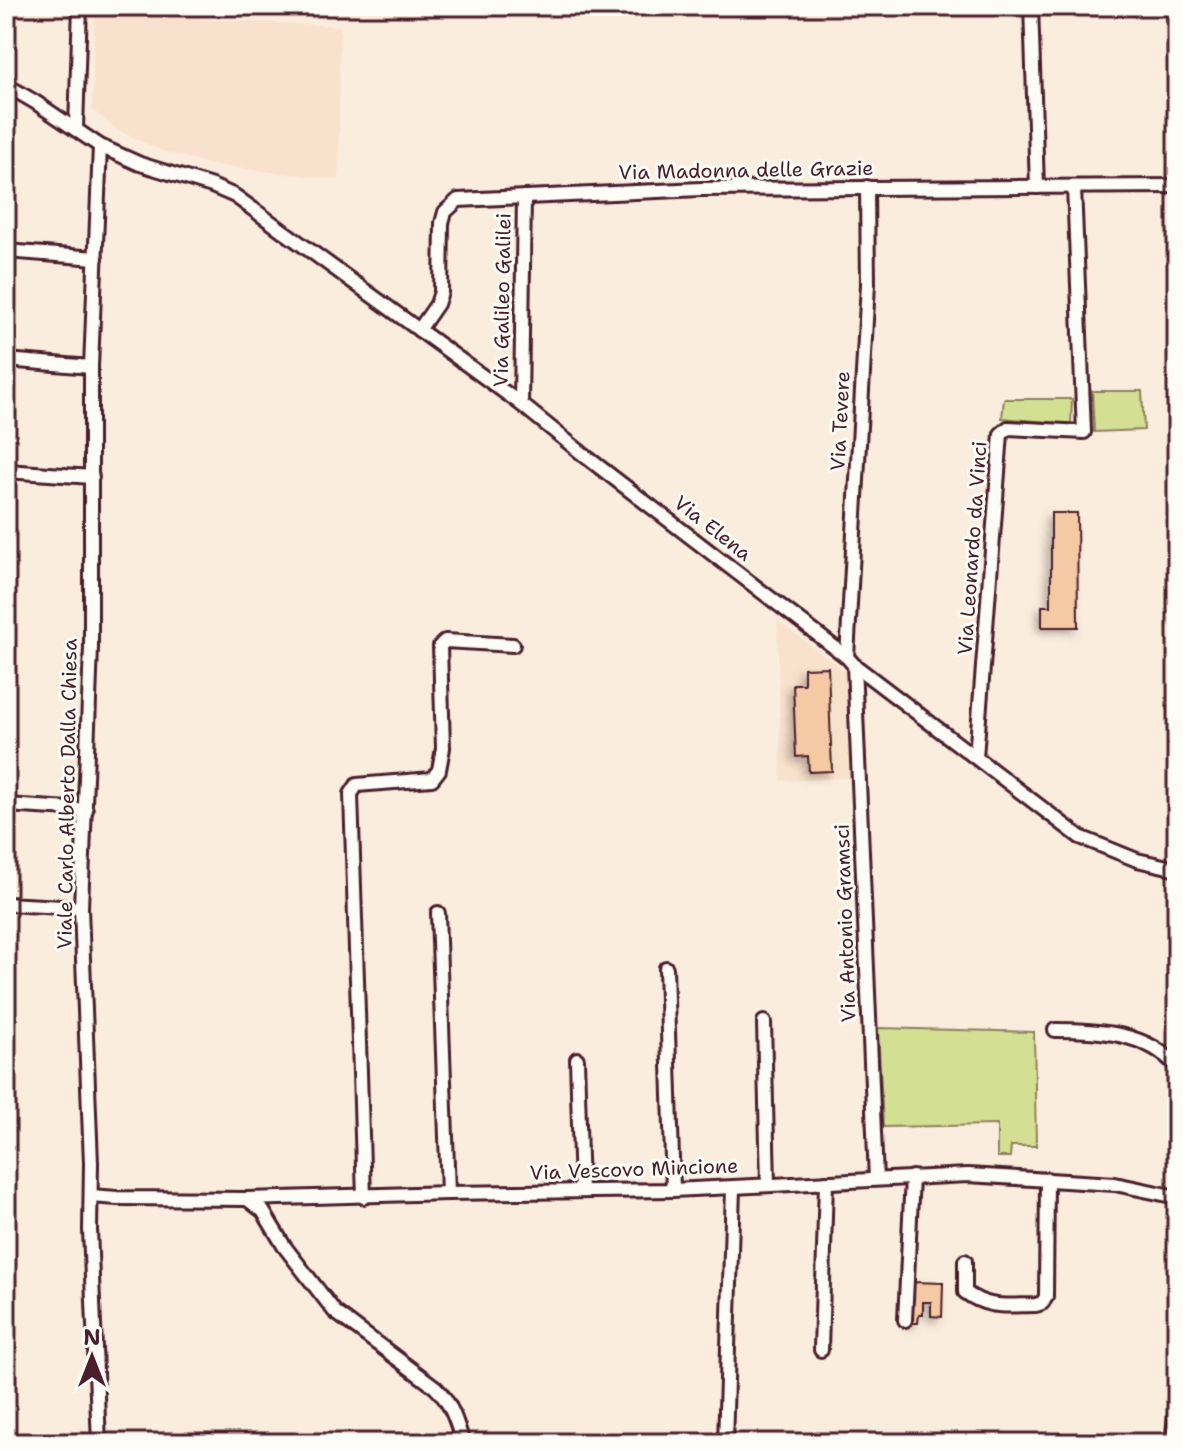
<svg xmlns="http://www.w3.org/2000/svg" width="1183" height="1449" font-family="'Shantell Sans',sans-serif">
	<style>
		.built { fill: #f9e2cd }
		.green { fill: #d3df92; stroke: #8e7f5e; stroke-width: 2 }
		.building { fill: #f5c9a4; stroke: #4a1f2b; stroke-width: 2; filter: url(#shadow) }
		.lines { fill: none; stroke-linecap: round; stroke-linejoin: round }
		.minor-casing { stroke: #4a1f2b; stroke-width: 18 }
		.minor { stroke: #fdfcf7; stroke-width: 12 }
		.labels { text-anchor: middle; stroke-width: 6; stroke-linejoin: round; paint-order: stroke }
		.street-label { font-size: 20px; fill: #4a1f2b; stroke: #fdfcf7 }
	</style>
	<defs>
		<filter id="shadow"><feDropShadow dx="-4.5" dy="4.5" stdDeviation="4" flood-color="#0004"/></filter>
	</defs>
	<rect width="100%" height="100%" fill="#fbedde"/>
	<filter id="ink" filterUnits="userSpaceOnUse"><feTurbulence type="fractalNoise" baseFrequency=".0125" numOctaves="2"/><feDisplacementMap in="SourceGraphic" scale="16" xChannelSelector="R" yChannelSelector="G"/><feConvolveMatrix kernelMatrix="1 2 1 2 8 2 1 2 1" color-interpolation-filters="sRGB"/></filter>
	<g filter="url(#ink)">
		<g class="built">
			<polygon points="95,6 188,6 188,18 340,26 339,180 211,165 162,151 117,130 92,110"/>
			<polygon points="777,620 845,671 850,778 781,781"/>
		</g>
		<g class="green">
			<polygon points="1092,391 1142,391 1144,430 1094,432"/>
			<polygon points="1004,399 1072,399 1071,424 1002,418"/>
			<polygon points="878,1028 1034,1032 1036,1146 1011,1146 1010,1157 997,1157 997,1125 883,1127"/>
		</g>
		<g class="building">
			<polygon points="1051,513 1077,513 1078,627 1042,627 1042,606 1051,606"/>
			<polygon points="828,667 832,771 809,772 808,756 796,757 793,684 804,684 804,668"/>
			<polygon points="912,1282 943,1283 942,1317 931,1316 931,1302 923,1302 923,1314 919,1314 918,1323 910,1323"/>
		</g>
		<g class="lines">
			<defs>
				<g id="minor">
					<polyline points="1031,6 1037,187"/>
					<polyline points="1174,6 1177,94"/>
					<polyline points="6,85 35,102 100,146 140,164 212,186 235,196 521,404 589,459 847,657 854,665 1080,837 1137,860 1177,869"/>
					<polyline points="76,128 80,6"/>
					<polyline points="6,251 96,258"/>
					<polyline points="419,330 437,304 441,292 442,223 445,212 458,200 701,189 1177,186"/>
					<polyline points="6,360 91,367"/>
					<polyline points="521,404 524,197"/>
					<polyline points="6,471 92,477"/>
					<polyline points="847,657 868,284 867,187"/>
					<polyline points="854,665 876,1179"/>
					<polyline points="976,757 1001,434 1008,428 1084,432 1074,187"/>
					<polyline points="6,805 86,810"/>
					<polyline points="6,904 81,908"/>
					<polyline points="438,913 448,1193"/>
					<polyline points="666,968 673,1190"/>
					<polyline points="764,1022 768,1184"/>
					<path d="M1055,1030c42,0 93,2 122,37"/>
					<polyline points="577,1059 581,1191"/>
					<polyline points="91,1196 117,1198 247,1199 448,1193 673,1190 968,1175 1115,1184 1177,1197"/>
					<polyline points="364,1197 351,794 357,785 432,779 439,770 443,748 440,646 445,641 513,645"/>
					<path d="M247,1199l16,12 21,35 51,66 100,75c16,15 22,36 28,56"/>
					<path d="M965,1261v31c24,18 43,13 71,13l6,-2 4,-6 1,-118"/>
					<polyline points="905,1320 912,1177"/>
					<polyline points="821,1350 826,1182"/>
					<polyline points="99,1443 90,1230 91,1163 81,908 91,648 91,367 100,146"/>
					<polyline points="725,1443 733,1188"/>
					<polyline points="1172,1443 1177,1399"/>
				</g>
			</defs>
			<use href="#minor" class="minor-casing"/>
			<use href="#minor" class="minor"/>
		</g>
	</g>
	<g class="labels">
		<g class="street-label">
			<text transform="translate(746 170) rotate(-1)" y="7">Via Madonna delle Grazie</text>
			<text transform="translate(502 300) rotate(-89)" y="7">Via Galileo Galilei</text>
			<text transform="translate(840 421) rotate(-87)" y="7">Via Tevere</text>
			<text transform="translate(713 528) rotate(38)" y="7">Via Elena</text>
			<text transform="translate(972 548) rotate(-86)" y="7">Via Leonardo da Vinci</text>
			<text transform="translate(67 794) rotate(-89)" y="7">Viale Carlo Alberto Dalla Chiesa</text>
			<text transform="translate(845 923) rotate(-92)" y="7">Via Antonio Gramsci</text>
			<text transform="translate(634 1169) rotate(-2)" y="7">Via Vescovo Mincione</text>
		</g>
	</g>
	<rect width="1183" height="1449" fill="none" stroke="#fdfcf7" stroke-width="32"/>
	<rect x="16" y="16" width="1151" height="1417" fill="none" stroke="#4a1f2b" stroke-width="3" filter="url(#ink)"/>
	<g transform="translate(92 1357)" stroke="#fdfcf7" stroke-width="6" paint-order="stroke">
	<path d="M0-6L14 30L0 20L-14 30Z" fill="#4a1f2b"/>
	<text y="-12" font-size="22" font-weight="bold" text-anchor="middle" fill="#4a1f2b">N</text>
	</g>
</svg>
